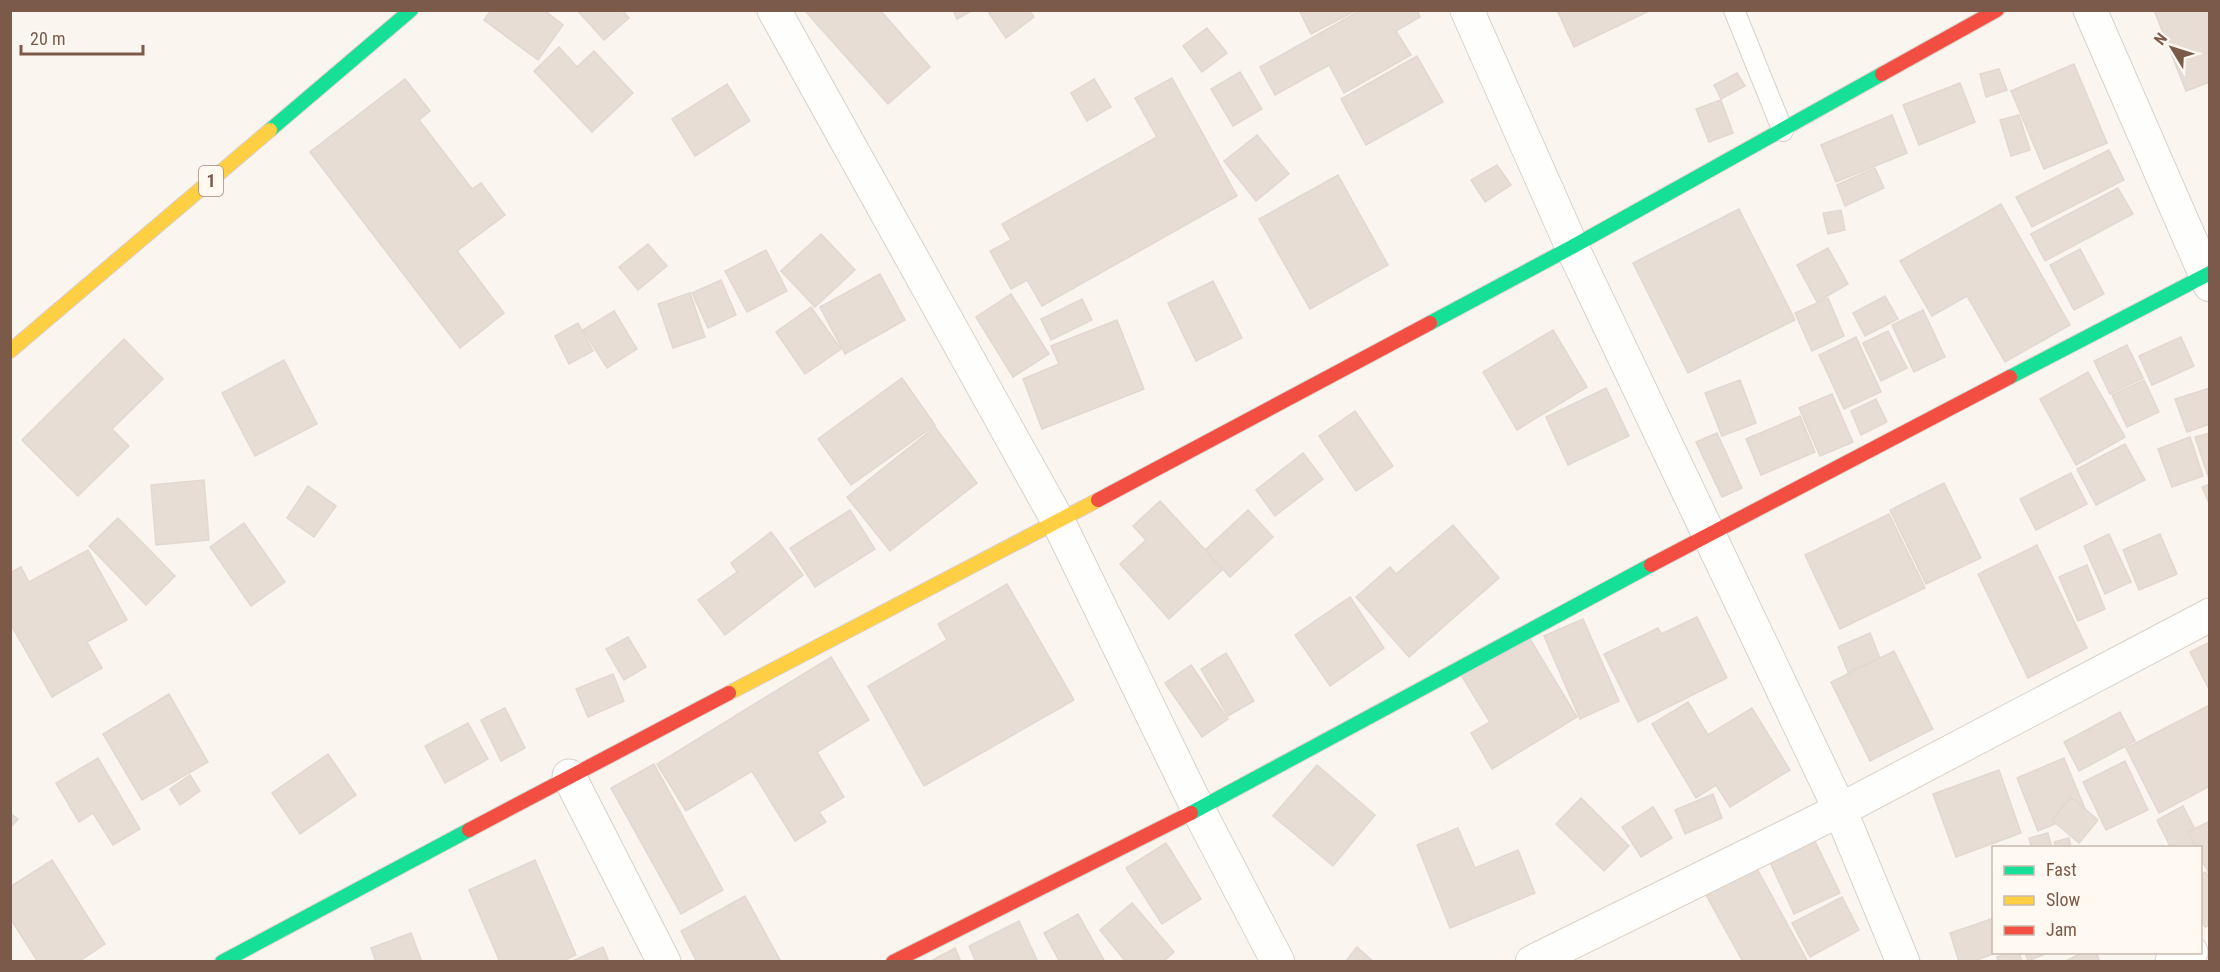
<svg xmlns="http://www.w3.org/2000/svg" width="2220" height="972" font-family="'Roboto Condensed',sans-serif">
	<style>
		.building { fill: #e7ddd5; stroke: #e3d8d0; stroke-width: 1.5 }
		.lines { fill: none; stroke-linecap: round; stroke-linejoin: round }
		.lane-casing { stroke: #d9d2cc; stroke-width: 22 }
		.street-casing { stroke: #d9d2cc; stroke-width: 35 }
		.fast-casing { stroke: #dad0ca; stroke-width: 16 }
		.slow-casing { stroke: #dad0ca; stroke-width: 16 }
		.jam-casing { stroke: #dad0ca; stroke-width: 16 }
		.lane { stroke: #fefefc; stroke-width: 20 }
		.street { stroke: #fefefc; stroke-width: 33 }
		.fast { stroke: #16e098; stroke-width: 14 }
		.slow { stroke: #ffcf43; stroke-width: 14 }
		.jam { stroke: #f24e42; stroke-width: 14 }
		.labels { text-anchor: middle; stroke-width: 4.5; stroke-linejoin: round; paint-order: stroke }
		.shield { fill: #fff9f2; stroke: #a38a7c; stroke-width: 1.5 }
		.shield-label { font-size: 18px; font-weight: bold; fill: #7c5a4a }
	</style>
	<rect width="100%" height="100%" fill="#faf5ee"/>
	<g class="building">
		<polygon points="491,10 544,10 563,25 538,60 484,20"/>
		<polygon points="577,10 622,10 629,18 604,40"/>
		<polygon points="807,10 880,10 930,67 888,104 806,12"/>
		<polygon points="953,10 973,10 957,19"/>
		<polygon points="992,10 1029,10 1034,17 1006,38 989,13"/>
		<polygon points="1299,10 1357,10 1311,34"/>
		<polygon points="1361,10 1417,10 1420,17 1396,31 1411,55 1344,93 1329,65 1275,95 1260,67"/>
		<polygon points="1557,10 1651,10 1574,47"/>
		<polygon points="2154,10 2210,10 2210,82 2186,91"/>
		<polygon points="1207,28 1227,53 1202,72 1183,46"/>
		<polygon points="559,47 577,67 594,51 633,93 592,132 534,71"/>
		<polygon points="1417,56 1443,102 1366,145 1341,99"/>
		<polygon points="2074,64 2107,143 2044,169 2011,91"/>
		<polygon points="1999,69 2007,90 1986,97 1980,74"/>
		<polygon points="1240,72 1262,109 1233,126 1211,89"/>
		<polygon points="1737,73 1745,86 1721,99 1714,85"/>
		<polygon points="1172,78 1237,196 1042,306 1027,280 1011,289 990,251 1011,240 1002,224 1157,137 1135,98"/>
		<polygon points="405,79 430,111 419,120 472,189 481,183 505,215 457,251 504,313 460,348 310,152"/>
		<polygon points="1094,79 1111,107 1087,121 1071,93"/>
		<polygon points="1960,83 1975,122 1919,145 1903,105"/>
		<polygon points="727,84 750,121 695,156 672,119"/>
		<polygon points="1721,100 1733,133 1709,142 1696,109"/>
		<polygon points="1892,115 1907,153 1836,182 1821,145"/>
		<polygon points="2019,115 2030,150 2011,156 2000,120"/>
		<polygon points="1257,135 1289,174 1256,201 1224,161"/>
		<polygon points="2109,150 2124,180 2032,227 2016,197"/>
		<polygon points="1497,165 1511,185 1485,202 1471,180"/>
		<polygon points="1875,168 1884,188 1845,206 1837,185"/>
		<polygon points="1338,175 1388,265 1310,309 1259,219"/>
		<polygon points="2118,188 2133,214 2045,261 2031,234"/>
		<polygon points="2001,204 2070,325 2005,362 1967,296 1932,316 1900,261"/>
		<polygon points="1739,209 1795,320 1688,373 1633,263"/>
		<polygon points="1841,210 1845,230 1828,234 1823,213"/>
		<polygon points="821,234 855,270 815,307 781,271"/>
		<polygon points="648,244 667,266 638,290 619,267"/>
		<polygon points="1828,248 1848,284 1817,302 1797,265"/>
		<polygon points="2080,249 2104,294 2074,310 2050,265"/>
		<polygon points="766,250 787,291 747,312 725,271"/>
		<polygon points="880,274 905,320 845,354 820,307"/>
		<polygon points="721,280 736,315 708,328 692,293"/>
		<polygon points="1213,281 1242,338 1196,361 1168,303"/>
		<polygon points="690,293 705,337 673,348 658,304"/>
		<polygon points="1011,294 1049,354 1013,377 976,317"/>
		<polygon points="1885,296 1898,319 1865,336 1853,313"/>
		<polygon points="1828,298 1844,336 1812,351 1795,313"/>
		<polygon points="1082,299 1092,320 1051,340 1041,319"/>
		<polygon points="811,307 841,349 805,374 776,332"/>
		<polygon points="1923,310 1945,357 1914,372 1892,325"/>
		<polygon points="614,311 637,349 607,368 583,330"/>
		<polygon points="1117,320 1144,389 1042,429 1023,379 1059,364 1051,346"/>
		<polygon points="578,323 593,351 569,364 555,336"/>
		<polygon points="1553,330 1587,387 1517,430 1483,372"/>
		<polygon points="1888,331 1907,368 1881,381 1863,343"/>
		<polygon points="1856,337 1881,392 1844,409 1819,355"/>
		<polygon points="2181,337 2194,366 2152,385 2139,356"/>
		<polygon points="124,339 163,379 112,429 129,446 78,496 22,440"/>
		<polygon points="2127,345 2143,378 2110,394 2094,361"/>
		<polygon points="284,360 317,424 255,456 222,393"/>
		<polygon points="2088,372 2125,437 2076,465 2040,399"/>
		<polygon points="902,378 935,425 851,485 818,439"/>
		<polygon points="1740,380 1756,423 1722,436 1705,393"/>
		<polygon points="2144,380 2159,412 2127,427 2112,395"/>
		<polygon points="1606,388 1629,436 1568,465 1546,417"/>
		<polygon points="2210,388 2210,424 2187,432 2175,399"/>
		<polygon points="1832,394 1853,442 1820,456 1799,408"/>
		<polygon points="1876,399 1887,422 1861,435 1851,411"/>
		<polygon points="1355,411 1393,466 1356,491 1319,436"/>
		<polygon points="1800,416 1815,452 1761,475 1746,439"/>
		<polygon points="935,427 977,483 890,551 847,497"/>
		<polygon points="1717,433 1742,488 1722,497 1696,442"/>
		<polygon points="2210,433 2210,479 2209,479 2195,437"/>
		<polygon points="2190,437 2203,476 2172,487 2158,449"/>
		<polygon points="2125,444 2145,480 2096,505 2077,469"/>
		<polygon points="1303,453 1323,479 1275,516 1256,490"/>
		<polygon points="2071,473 2087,504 2036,530 2020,499"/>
		<polygon points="204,480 209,540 156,545 151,485"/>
		<polygon points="1944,483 1981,558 1926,584 1890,510"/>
		<polygon points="2210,484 2210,505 2202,487"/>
		<polygon points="308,486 336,506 314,537 287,518"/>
		<polygon points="1160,501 1223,569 1169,619 1120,564 1146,540 1133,526"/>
		<polygon points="850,510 875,549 815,587 790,548"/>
		<polygon points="1248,510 1273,537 1230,577 1205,550"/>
		<polygon points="1889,514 1925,588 1840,629 1805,555"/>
		<polygon points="118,518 175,576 146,605 89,546"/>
		<polygon points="244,523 285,582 251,606 210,547"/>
		<polygon points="1453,525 1499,578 1409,657 1356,597 1390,567 1396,574"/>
		<polygon points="771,532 803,575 725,635 698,600 737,572 731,563"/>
		<polygon points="2109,534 2131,582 2105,594 2084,546"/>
		<polygon points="2160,534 2177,574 2139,590 2123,550"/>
		<polygon points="2037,545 2087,648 2028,678 1978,574"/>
		<polygon points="88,550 127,620 87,642 102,668 52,697 10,623 10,573 21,567 29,582"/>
		<polygon points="2087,565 2105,609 2078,621 2059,577"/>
		<polygon points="1007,584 1074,700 924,786 868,686 947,640 938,624"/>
		<polygon points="1350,597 1384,648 1330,686 1295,635"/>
		<polygon points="1697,617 1727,678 1638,722 1604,654 1658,628 1661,634"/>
		<polygon points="1583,619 1619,701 1580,719 1544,636"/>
		<polygon points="1870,633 1880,658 1848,672 1838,647"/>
		<polygon points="1527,634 1577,717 1492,769 1471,733 1490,722 1461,675"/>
		<polygon points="628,637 646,667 624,680 606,649"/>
		<polygon points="2210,642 2210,691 2190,652"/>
		<polygon points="1894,651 1933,729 1870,761 1831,682"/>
		<polygon points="1226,653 1254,701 1228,716 1201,669"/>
		<polygon points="831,657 869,720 817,752 844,797 819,812 826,822 795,841 752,771 686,811 657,764"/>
		<polygon points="1191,665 1228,719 1202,737 1165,683"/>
		<polygon points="613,674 624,701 588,717 576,689"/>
		<polygon points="169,694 208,762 142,800 103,734"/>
		<polygon points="1688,702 1708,735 1752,708 1790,770 1730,807 1716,785 1696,798 1652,724"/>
		<polygon points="2210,705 2210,786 2159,813 2126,748"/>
		<polygon points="505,708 525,748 501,761 481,720"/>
		<polygon points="2120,712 2135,741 2079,771 2064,742"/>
		<polygon points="468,723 488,759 445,783 425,746"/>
		<polygon points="328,754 356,795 300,834 272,793"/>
		<polygon points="98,758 140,829 113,845 93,813 79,822 56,783"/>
		<polygon points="2064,758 2086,811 2038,831 2017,778"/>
		<polygon points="2125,761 2148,810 2106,830 2083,782"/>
		<polygon points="654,764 723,890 681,914 611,788"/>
		<polygon points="1317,765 1375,815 1333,866 1273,816"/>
		<polygon points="1999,770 2021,833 1956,857 1933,794"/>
		<polygon points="190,775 200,791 180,805 170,789"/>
		<polygon points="1713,794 1722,818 1685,834 1675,810"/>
		<polygon points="2071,797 2098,820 2079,843 2052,820"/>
		<polygon points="1581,798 1629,846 1604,871 1556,824"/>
		<polygon points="2183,806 2206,851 2200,853 2200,848 2171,848 2157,820"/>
		<polygon points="1653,807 1672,838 1641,857 1622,827"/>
		<polygon points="10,813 18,819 10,828"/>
		<polygon points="2210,821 2210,875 2200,857 2200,848 2196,848 2188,832"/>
		<polygon points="1458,828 1475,868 1518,850 1535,893 1450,928 1417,845"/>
		<polygon points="2048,833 2052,848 2032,848 2029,838"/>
		<polygon points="1813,837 1840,893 1794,914 1768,858"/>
		<polygon points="2069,838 2071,848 2056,848 2054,842"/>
		<polygon points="1166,843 1201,899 1162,924 1126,868"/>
		<polygon points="52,860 105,944 78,962 38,962 10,918 10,887"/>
		<polygon points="535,860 576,955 561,962 500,962 469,890"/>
		<polygon points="1755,865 1808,962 1743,962 1705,893"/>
		<polygon points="2206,872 2210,880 2210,925 2205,927 2200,916 2200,875"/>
		<polygon points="745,896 781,962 697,962 681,931"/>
		<polygon points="1842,897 1859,930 1810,957 1792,923"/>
		<polygon points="1132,903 1174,952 1163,962 1126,962 1100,930"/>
		<polygon points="1078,914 1105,962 1060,962 1044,933"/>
		<polygon points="1994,918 1994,952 1998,952 1971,962 1959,962 1950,933"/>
		<polygon points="1019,921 1038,962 976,962 969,946"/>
		<polygon points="411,933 422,962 376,962 371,948"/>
		<polygon points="603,947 609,962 570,962"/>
		<polygon points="1357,947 1374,962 1345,962"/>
		<polygon points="955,948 961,962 929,962"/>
		<polygon points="2011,952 2019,952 2022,962 1998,962 1997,957"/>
		<polygon points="2025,952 2050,952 2028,961"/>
		<polygon points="2083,952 2096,952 2100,962 2064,962"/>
	</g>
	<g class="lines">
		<defs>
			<polyline id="lane" points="1734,10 1783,131"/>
			<g id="street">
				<polyline points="774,10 1058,521 1198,809 1278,962"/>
				<polyline points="1467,10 1572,247 1840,810 1903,962"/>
				<polyline points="2090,10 2210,285"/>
				<polyline points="569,776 664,962"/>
				<polyline points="1532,962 1840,810 2210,615"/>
				<polyline points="2172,962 2191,952"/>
			</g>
			<g id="fast">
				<polyline points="270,130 411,10"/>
				<polyline points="1430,323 1572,247 1882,74"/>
				<polyline points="2010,377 2210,273"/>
				<polyline points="1191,813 1651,565"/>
				<polyline points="222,962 469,830"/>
			</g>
			<g id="slow">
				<polyline points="10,351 270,130"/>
				<polyline points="729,693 1098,500"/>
			</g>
			<g id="jam">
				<polyline points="1882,74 1997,10"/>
				<polyline points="1098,500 1430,323"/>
				<polyline points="1651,565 2010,377"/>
				<polyline points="469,830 729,693"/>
				<polyline points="893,962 1191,813"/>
			</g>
		</defs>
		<use href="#lane" class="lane-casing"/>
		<use href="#street" class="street-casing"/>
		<use href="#fast" class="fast-casing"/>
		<use href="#slow" class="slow-casing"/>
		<use href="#jam" class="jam-casing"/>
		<use href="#lane" class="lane"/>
		<use href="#street" class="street"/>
		<use href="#fast" class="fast"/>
		<use href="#slow" class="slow"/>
		<use href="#jam" class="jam"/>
	</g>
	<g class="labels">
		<rect class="shield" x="199" y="166" width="24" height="30" rx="4.5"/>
		<g class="shield-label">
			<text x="211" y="187">1</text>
		</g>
	</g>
	<rect width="2220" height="972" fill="none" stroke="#7c5a4a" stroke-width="24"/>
	<rect x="1992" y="846" width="210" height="108" fill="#fff9f2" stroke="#cbb9af" stroke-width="1.5"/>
	<rect x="2004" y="866" width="30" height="9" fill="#16e098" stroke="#cbb9af" stroke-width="1.5"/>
	<text x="2046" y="876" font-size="18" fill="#7c5a4a">Fast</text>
	<rect x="2004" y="896" width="30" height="9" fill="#ffcf43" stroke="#cbb9af" stroke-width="1.5"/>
	<text x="2046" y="906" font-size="18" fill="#7c5a4a">Slow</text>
	<rect x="2004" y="926" width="30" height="9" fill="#f24e42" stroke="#cbb9af" stroke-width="1.5"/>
	<text x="2046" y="936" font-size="18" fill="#7c5a4a">Jam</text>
	<g transform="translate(2172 48) rotate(308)" stroke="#fff9f2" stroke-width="4.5" paint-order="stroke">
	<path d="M0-4.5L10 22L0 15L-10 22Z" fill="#7c5a4a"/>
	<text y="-9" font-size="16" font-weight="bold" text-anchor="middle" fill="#7c5a4a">N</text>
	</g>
	<path d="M21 45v9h122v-9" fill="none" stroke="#7c5a4a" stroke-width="3"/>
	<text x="30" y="45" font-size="18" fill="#7c5a4a" stroke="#fff9f2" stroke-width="4.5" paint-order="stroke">20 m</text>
</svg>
